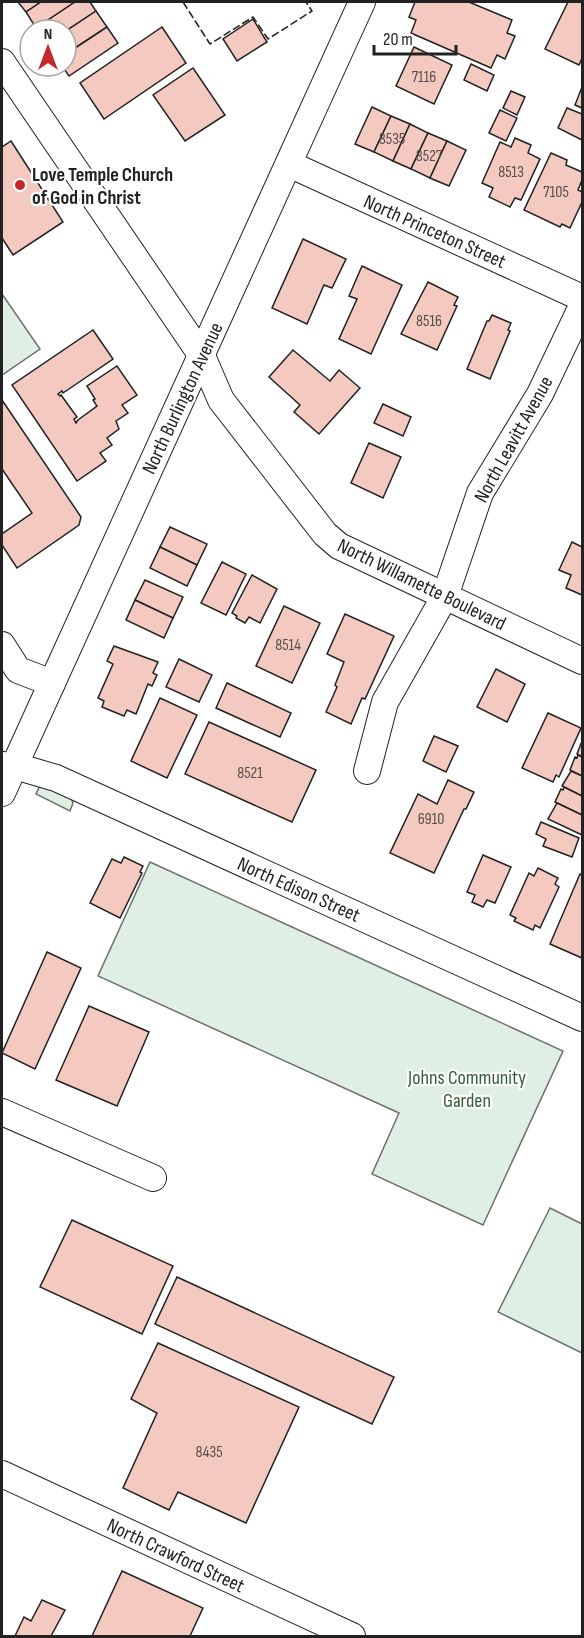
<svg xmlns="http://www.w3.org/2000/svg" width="584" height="1638" font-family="'Sofia Sans Condensed',sans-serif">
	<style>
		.green { fill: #e0efe3; stroke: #6f6f6f; stroke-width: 1.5 }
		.building { fill: #f3c9c0; stroke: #222; stroke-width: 1.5 }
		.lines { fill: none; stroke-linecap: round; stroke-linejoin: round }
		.minor-casing { stroke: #222; stroke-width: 28 }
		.minor { stroke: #fff; stroke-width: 26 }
		.fence { stroke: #222; stroke-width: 1.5; stroke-dasharray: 8 3; stroke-linecap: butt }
		.poi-dot { fill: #c62828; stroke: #fff; stroke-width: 2 }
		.labels { text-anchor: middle; stroke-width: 4.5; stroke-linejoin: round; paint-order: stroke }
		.number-label { font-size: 16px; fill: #564c4a }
		.poi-label { font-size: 20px; font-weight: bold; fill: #222; stroke: #fff; text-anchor: start }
		.street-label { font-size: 20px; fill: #222; stroke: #fff }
		.park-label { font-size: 20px; fill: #2f5e38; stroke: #fff }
	</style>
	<rect width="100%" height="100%" fill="#fff"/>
	<g class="green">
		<polygon points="2,294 40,349 2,375"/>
		<polygon points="42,781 71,798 73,803 70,811 36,794"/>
		<polygon points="150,862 563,1051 483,1225 372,1174 399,1113 98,976"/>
		<polygon points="550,1208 582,1224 582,1353 498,1312"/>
	</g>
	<g class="building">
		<polygon points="18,2 41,2 26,12"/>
		<polygon points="41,2 75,2 36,28 26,12"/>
		<polygon points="75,2 90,2 96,11 66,31 38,30 36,28"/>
		<polygon points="415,2 469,2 512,20 507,33 515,36 505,59 497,55 491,68 411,33 416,20 409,17"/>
		<polygon points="568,2 582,2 582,58 579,65 545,49"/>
		<polygon points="96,11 107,27 66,54 66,31"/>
		<polygon points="253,19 267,42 237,61 223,39"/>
		<polygon points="107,27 118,43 69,76 62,66 66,66 66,54"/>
		<polygon points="162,27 186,63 104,119 80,83"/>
		<polygon points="414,47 452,65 434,104 396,86"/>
		<polygon points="471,64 494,75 487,91 464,80"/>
		<polygon points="193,68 225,115 185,141 153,95"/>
		<polygon points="582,87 582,108 575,105"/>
		<polygon points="511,91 525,97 517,115 503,108"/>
		<polygon points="372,107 391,116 374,152 355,144"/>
		<polygon points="567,108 582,114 582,140 558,128"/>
		<polygon points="500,110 517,118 506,141 489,133"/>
		<polygon points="391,116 410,124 393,161 374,152"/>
		<polygon points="410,124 428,133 411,169 393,161"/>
		<polygon points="428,133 447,141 430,178 411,169"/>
		<polygon points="515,138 531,145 528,153 540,159 521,200 515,198 510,207 489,197 493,188 482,183 500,142 511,147"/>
		<polygon points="11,141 63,222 13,255 2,238 2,147"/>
		<polygon points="447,141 466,150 449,186 430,178"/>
		<polygon points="551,153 567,160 566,165 582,172 582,180 578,190 582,192 582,202 570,228 562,224 560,227 524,210"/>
		<polygon points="303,239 346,259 332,288 324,285 307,324 272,308"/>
		<polygon points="362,266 402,285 371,354 339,339 357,299 349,296"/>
		<polygon points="428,282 458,297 454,305 457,306 437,350 401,334"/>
		<polygon points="492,315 511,323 508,330 510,331 490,379 467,369 487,321 489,321"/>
		<polygon points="93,330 113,359 63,393 62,391 58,394 60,396 61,395 77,417 74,419 76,423 78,420 97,406 93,400 95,399 87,386 117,366 137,395 122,405 128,413 116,421 119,429 107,438 112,445 100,453 106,461 77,481 12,385"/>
		<polygon points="293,350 330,381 339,370 360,388 319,434 294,412 300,405 269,377"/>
		<polygon points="2,400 81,517 79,525 17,568 2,545 2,534 32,513 2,469"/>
		<polygon points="383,404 411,417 403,436 374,423"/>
		<polygon points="369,443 401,457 383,498 351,483"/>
		<polygon points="170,527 207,544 197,565 160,547"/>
		<polygon points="572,542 582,547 582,595 566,588 571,575 559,570"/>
		<polygon points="160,547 197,565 187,586 150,568"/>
		<polygon points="222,562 246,574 226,615 201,603"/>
		<polygon points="252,575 277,589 260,623 249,617 245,623 236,618 237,616 232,613"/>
		<polygon points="145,580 183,597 173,618 135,600"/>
		<polygon points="135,600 173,618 164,638 126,620"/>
		<polygon points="284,606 320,623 292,683 256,666"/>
		<polygon points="345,614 394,636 365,699 362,698 351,724 326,712 337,687 335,685 344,662 327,654"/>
		<polygon points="114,646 158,662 153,673 157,675 152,686 148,684 136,714 127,710 124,716 102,707 104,701 98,698 113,664 107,661"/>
		<polygon points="179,659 212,675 199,702 166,687"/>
		<polygon points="496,669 525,684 507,722 477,707"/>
		<polygon points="227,683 291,713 280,737 216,708"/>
		<polygon points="160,698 197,715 167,778 131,761"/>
		<polygon points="548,713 581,728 559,777 556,775 553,782 522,768"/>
		<polygon points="209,722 316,770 292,822 185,774"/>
		<polygon points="434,736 458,746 446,772 423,761"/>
		<polygon points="582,741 582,757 577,754"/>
		<polygon points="578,755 582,757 582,776 570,770 575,757 577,758"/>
		<polygon points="571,771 582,776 582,796 562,786"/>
		<polygon points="448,780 474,792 466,809 464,809 434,873 390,853 418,794 437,804"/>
		<polygon points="564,787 582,796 582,815 555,802 561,789 563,790"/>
		<polygon points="557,803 582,815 582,835 548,819"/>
		<polygon points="541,822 579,838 572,857 543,846 546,839 536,834"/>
		<polygon points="483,855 511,867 495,903 487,900 483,907 472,902 475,895 467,892"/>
		<polygon points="124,857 143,866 140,872 142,873 120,918 90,903 112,859 121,863"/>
		<polygon points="538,868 558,878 555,884 559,887 540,928 535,925 533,930 514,921 516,918 510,915 529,873 534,876"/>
		<polygon points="580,874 582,875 582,958 550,944"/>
		<polygon points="47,952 81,968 35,1069 2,1053"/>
		<polygon points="89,1006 149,1032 117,1106 56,1080"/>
		<polygon points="72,1220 173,1266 142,1334 40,1287"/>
		<polygon points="177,1277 394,1377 372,1424 155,1324"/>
		<polygon points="158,1343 299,1407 246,1523 178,1492 169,1510 123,1488 157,1413 131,1399"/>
		<polygon points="122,1571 203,1608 190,1636 92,1636"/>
		<polygon points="42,1600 65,1610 51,1636 15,1636 24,1617 31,1621"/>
	</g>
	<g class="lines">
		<defs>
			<g id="minor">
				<polyline points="2,62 202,356 221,400 325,534 339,546 582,661"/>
				<polyline points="289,164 582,298"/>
				<polyline points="2,645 18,670 52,683"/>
				<polyline points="2,765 15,766 56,778 582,1018"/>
				<polyline points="367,771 385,702 445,596 480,493 540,394 582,306"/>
				<polyline points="2,793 362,2"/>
				<polyline points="2,1112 153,1178"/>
				<polyline points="2,1474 352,1636"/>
			</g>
		</defs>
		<use href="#minor" class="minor-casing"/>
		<use href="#minor" class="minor"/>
		<polyline class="fence" points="183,2 210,44 253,17 268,39 312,11 306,2"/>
	</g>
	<circle class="poi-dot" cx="20" cy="185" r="6"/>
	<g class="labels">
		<g class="number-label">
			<text x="424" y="82">7116</text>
			<text x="392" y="144">8535</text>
			<text x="429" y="161">8527</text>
			<text x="511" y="177">8513</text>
			<text x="556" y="197">7105</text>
			<text x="429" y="326">8516</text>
			<text x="288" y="650">8514</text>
			<text x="250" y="778">8521</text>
			<text x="431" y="824">6910</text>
			<text x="209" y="1457">8435</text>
		</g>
		<g class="poi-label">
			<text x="32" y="181">Love Temple Church<tspan x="32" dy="23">of God in Christ</tspan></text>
		</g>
		<g class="street-label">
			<text transform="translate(435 231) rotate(24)" y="7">North Princeton Street</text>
			<text transform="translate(182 398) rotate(-65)" y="7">North Burlington Avenue</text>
			<text transform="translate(513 439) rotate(-61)" y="7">North Leavitt Avenue</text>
			<text transform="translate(422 584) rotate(26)" y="7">North Willamette Boulevard</text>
			<text transform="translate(299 889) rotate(24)" y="7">North Edison Street</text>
			<text transform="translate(176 1555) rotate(25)" y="7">North Crawford Street</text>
		</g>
		<g class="park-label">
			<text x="467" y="1084">Johns Community<tspan x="467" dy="23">Garden</tspan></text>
		</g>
	</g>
	<rect width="584" height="1638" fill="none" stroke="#222222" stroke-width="6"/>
	<g transform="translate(48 48)"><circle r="28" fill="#ffffff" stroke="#a7a7a7" stroke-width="1.5"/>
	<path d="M0-4.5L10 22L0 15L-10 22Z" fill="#c62828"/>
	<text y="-9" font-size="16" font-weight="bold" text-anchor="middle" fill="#222222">N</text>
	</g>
	<path d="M374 45v9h82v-9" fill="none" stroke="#222222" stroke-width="3"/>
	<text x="383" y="45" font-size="18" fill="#222222" stroke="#ffffff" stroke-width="4.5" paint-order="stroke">20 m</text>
</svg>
